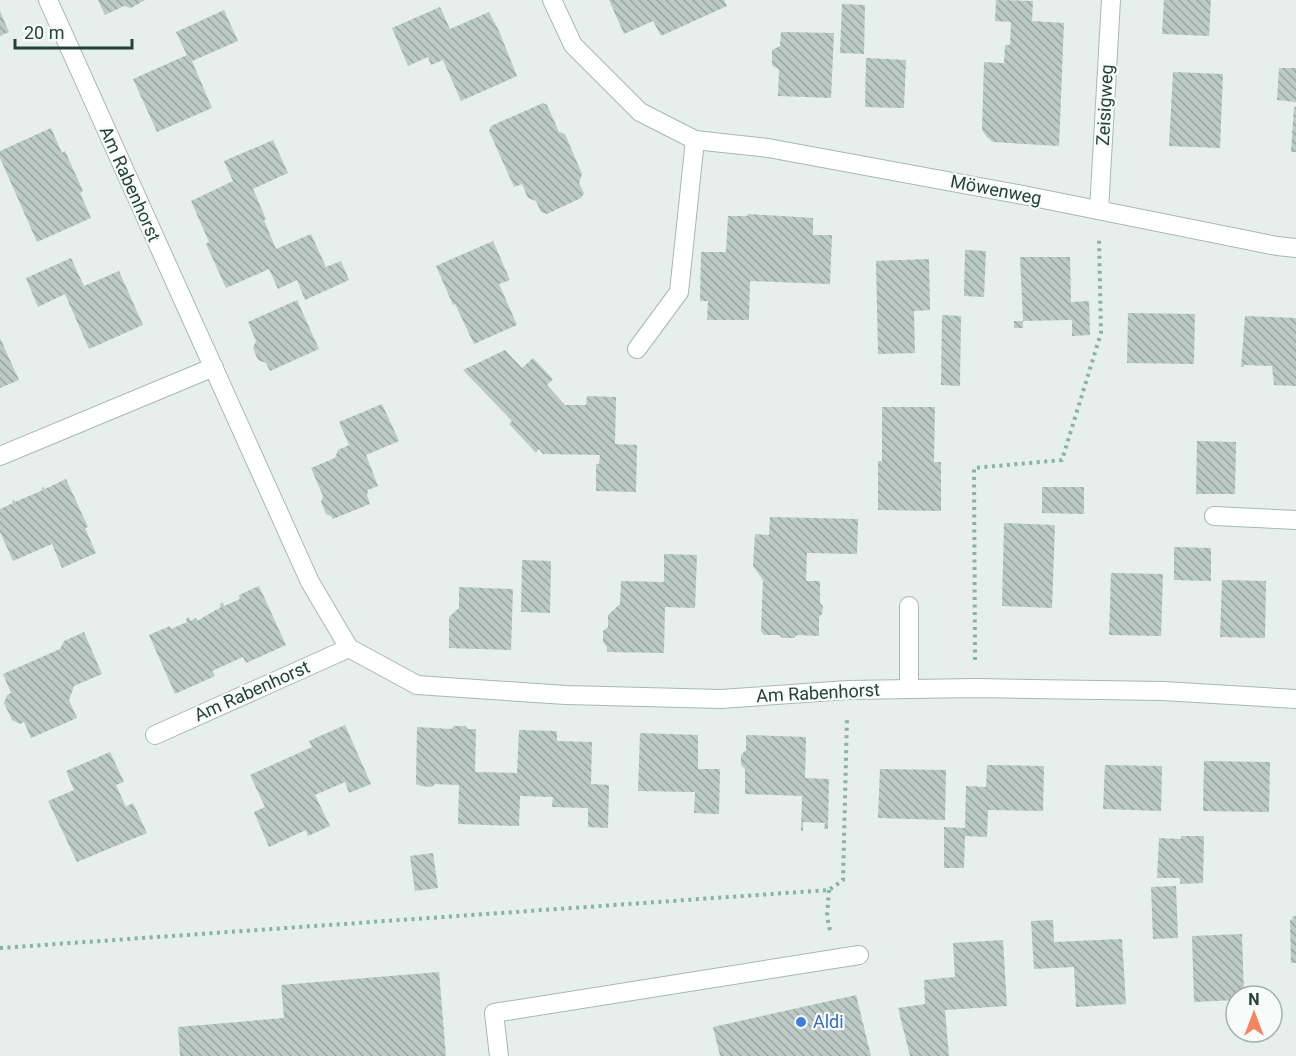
<svg xmlns="http://www.w3.org/2000/svg" width="1296" height="1056" font-family="Roboto,sans-serif">
	<style>
		.building { fill: url(#building-back-hatch) }
		.lines { fill: none; stroke-linecap: round; stroke-linejoin: round }
		.service-casing { stroke: #a8b8b2; stroke-width: 20 }
		.minor-casing { stroke: #a8b8b2; stroke-width: 20 }
		.path { stroke: #86b3a5; stroke-width: 4; stroke-dasharray: 3 4.5; stroke-linecap: butt }
		.service { stroke: #fff; stroke-width: 18 }
		.minor { stroke: #fff; stroke-width: 18 }
		.shop-dot { fill: #3f7fe0; stroke: #f7fbf9; stroke-width: 2 }
		.labels { text-anchor: middle; stroke-width: 4.5; stroke-linejoin: round; paint-order: stroke }
		.street-label { font-size: 18px; fill: #24423a; stroke: #f7fbf9 }
		.shop-label { font-size: 18px; fill: #366cbe; stroke: #f7fbf9; text-anchor: start }
	</style>
	<defs>
		<pattern id="building-back-hatch" width="6" height="6" patternUnits="userSpaceOnUse" patternTransform="scale(1.5)"><rect width="6" height="6" fill="#bbcac4"/><path d="M-1 5l2 2M0 0l6 6M5-1l2 2" fill="none" stroke="#98a6a0"/></pattern>
	</defs>
	<rect width="100%" height="100%" fill="#e6efeb"/>
	<g class="building">
		<polygon points="98,0 145,0 131,8 124,6 105,15"/>
		<polygon points="609,0 724,0 727,6 661,36 653,21 624,34"/>
		<polygon points="996,0 1033,1 1032,21 1064,23 1059,146 993,142 987,137 982,130 984,62 1004,63 1005,45 1010,45 1011,22 995,21"/>
		<polygon points="1164,0 1211,0 1209,36 1162,34"/>
		<polygon points="842,4 865,5 864,54 840,53"/>
		<polygon points="440,7 450,29 489,12 499,31 517,76 461,101 443,60 431,65 428,57 408,66 392,28"/>
		<polygon points="224,10 238,41 192,61 212,108 157,132 133,79 187,55 176,32"/>
		<polygon points="0,11 9,32 0,36"/>
		<polygon points="781,32 834,33 831,98 778,96 779,70 772,65 772,50 780,46"/>
		<polygon points="866,58 906,60 904,108 865,107"/>
		<polygon points="1279,68 1296,68 1296,102 1277,100"/>
		<polygon points="1173,72 1223,74 1220,148 1169,146"/>
		<polygon points="543,103 547,105 559,132 565,134 582,174 579,183 584,193 581,198 547,214 541,212 536,201 528,198 522,184 514,187 489,131 491,126"/>
		<polygon points="1294,107 1296,107 1296,152 1291,152"/>
		<polygon points="51,128 62,153 65,151 83,191 80,193 91,218 37,242 0,158 0,151"/>
		<polygon points="273,140 288,173 253,189 266,219 264,220 276,249 311,234 326,267 341,261 349,280 305,300 297,280 278,289 269,269 226,288 206,244 209,242 191,201 233,181 224,161"/>
		<polygon points="748,214 813,218 813,235 832,235 830,284 750,281 749,320 707,320 708,301 700,301 701,252 726,252 728,216 747,216"/>
		<polygon points="493,241 510,280 499,284 517,325 474,344 455,304 453,305 436,266"/>
		<polygon points="965,250 986,251 984,297 964,296"/>
		<polygon points="1020,257 1070,257 1071,302 1089,301 1090,335 1072,336 1072,320 1023,321"/>
		<polygon points="71,258 84,286 119,271 143,325 89,349 65,294 38,307 26,278"/>
		<polygon points="929,259 930,310 914,311 915,353 878,354 876,261"/>
		<polygon points="297,300 319,349 270,371 266,363 258,360 253,348 256,341 248,322"/>
		<polygon points="1128,313 1195,314 1194,364 1127,363"/>
		<polygon points="942,315 961,316 960,386 941,385"/>
		<polygon points="1245,316 1296,318 1296,386 1274,385 1272,366 1244,365 1244,367 1241,367"/>
		<rect x="1014" y="321" width="9" height="7"/>
		<polygon points="0,338 19,380 0,388"/>
		<polygon points="505,350 522,368 533,358 553,379 547,385 565,405 586,405 587,396 616,397 615,444 637,445 636,492 596,491 596,464 599,464 600,455 543,454 539,449 536,453 509,424 512,421 463,370"/>
		<polygon points="382,404 399,441 366,455 378,486 368,490 367,495 370,504 333,519 331,516 326,514 321,502 323,496 311,468 335,458 338,450 349,445 339,422"/>
		<polygon points="882,407 935,407 934,462 941,462 941,511 878,510 878,461 882,461"/>
		<polygon points="1197,441 1236,442 1235,494 1196,494"/>
		<polygon points="66,479 88,527 85,528 96,553 62,568 52,544 13,561 0,532 0,509 13,503 12,501 14,500 15,502 43,490 41,488 44,487 45,489"/>
		<polygon points="1042,487 1084,487 1084,514 1042,513"/>
		<polygon points="770,517 858,519 857,554 807,553 806,581 820,581 820,603 823,606 822,614 819,617 819,636 797,635 794,638 782,638 779,635 764,635 761,631 763,580 753,566 755,534 769,535"/>
		<polygon points="1004,523 1055,525 1052,608 1002,606"/>
		<polygon points="1174,547 1211,548 1211,581 1174,580"/>
		<polygon points="664,554 697,555 695,608 665,607 664,653 607,652 607,647 603,642 603,631 608,627 608,615 620,604 621,581 664,582"/>
		<polygon points="522,560 551,561 550,613 521,612"/>
		<polygon points="1111,573 1163,574 1161,636 1109,635"/>
		<polygon points="1222,580 1266,581 1265,638 1220,637"/>
		<polygon points="259,586 286,645 246,663 243,657 212,671 215,676 175,694 149,635 170,626 171,629 187,622 186,619 189,617 190,621 196,618 197,621 221,607 220,604 223,602 224,606 240,599 239,595"/>
		<polygon points="459,587 513,589 511,650 449,648 449,617 459,608"/>
		<polygon points="84,632 102,674 74,686 69,700 77,718 31,738 24,722 20,724 12,720 4,703 7,695 11,693 3,674 60,649 64,641"/>
		<polygon points="345,725 371,784 349,793 345,782 315,795 330,826 308,836 306,830 269,847 254,812 265,807 250,775 312,747 309,741"/>
		<polygon points="454,726 465,726 468,729 476,729 475,772 517,773 519,730 557,731 557,741 592,742 591,784 609,785 608,828 588,827 588,808 552,807 553,797 520,796 519,826 458,824 459,785 435,784 432,787 421,786 416,784 417,727 451,729"/>
		<polygon points="640,733 698,735 698,769 720,769 719,814 694,813 695,792 638,791"/>
		<polygon points="746,735 806,737 805,778 829,779 828,829 824,829 825,823 803,822 803,831 801,831 802,796 745,794 745,769 741,765 741,755 746,750"/>
		<polygon points="110,752 124,782 116,785 126,807 133,803 147,833 77,862 48,801 74,790 66,771"/>
		<polygon points="1204,761 1270,762 1269,812 1203,811"/>
		<polygon points="987,765 1044,766 1043,811 988,810 987,837 965,836 964,868 944,868 944,827 965,828 966,786 986,787"/>
		<polygon points="1105,765 1162,766 1161,811 1103,809"/>
		<polygon points="880,769 946,770 945,820 878,818"/>
		<polygon points="1181,836 1204,836 1203,883 1180,884 1180,878 1157,878 1159,838 1181,839"/>
		<polygon points="433,853 438,888 415,891 410,856"/>
		<polygon points="1176,886 1178,938 1153,939 1151,887"/>
		<polygon points="1296,916 1296,963 1291,963 1290,920 1293,919 1292,917"/>
		<polygon points="1053,920 1054,942 1122,939 1126,1004 1076,1007 1074,967 1034,969 1031,921"/>
		<polygon points="1242,934 1244,996 1236,996 1236,1000 1194,1002 1192,936"/>
		<polygon points="1003,940 1007,1006 945,1010 949,1056 910,1056 898,1008 925,1004 924,980 955,977 953,943"/>
		<polygon points="439,972 446,1056 180,1056 178,1027 284,1018 281,985"/>
		<polygon points="856,995 871,1056 720,1056 713,1027"/>
	</g>
	<g class="lines">
		<defs>
			<g id="service">
				<polyline points="1214,516 1296,520"/>
				<polyline points="909,688 909,606"/>
				<polyline points="499,1056 494,1013 859,955"/>
			</g>
			<g id="minor">
				<polyline points="48,0 310,582 349,648 417,685 566,695 721,699 848,690 976,688 1163,691 1296,699"/>
				<polyline points="552,0 573,45 640,112 695,140 768,148 1023,195 1277,246 1296,248"/>
				<polyline points="1099,210 1111,0"/>
				<polyline points="637,349 679,292 695,140"/>
				<polyline points="0,456 214,367"/>
				<polyline points="155,735 349,648"/>
			</g>
		</defs>
		<use href="#service" class="service-casing"/>
		<use href="#minor" class="minor-casing"/>
		<g class="path">
			<polyline points="975,660 974,468 1062,460 1101,333 1099,239"/>
			<polyline points="829,890 827,916 830,931"/>
			<polyline points="0,948 829,890 843,880 847,718"/>
		</g>
		<use href="#service" class="service"/>
		<use href="#minor" class="minor"/>
	</g>
	<circle class="shop-dot" cx="801" cy="1022" r="6"/>
	<g class="labels">
		<g class="street-label">
			<text transform="translate(1105 105) rotate(-87)" y="6">Zeisigweg</text>
			<text transform="translate(130 184) rotate(66)" y="6">Am Rabenhorst</text>
			<text transform="translate(996 190) rotate(11)" y="6">Möwenweg</text>
			<text transform="translate(252 691) rotate(-24)" y="6">Am Rabenhorst</text>
			<text transform="translate(818 693) rotate(-3)" y="6">Am Rabenhorst</text>
		</g>
		<g class="shop-label">
			<text x="813" y="1028">Aldi</text>
		</g>
	</g>
	<g transform="translate(1254 1014)"><circle r="28" fill="#f7fbf9" stroke="#a3b1ad" stroke-width="1.5"/>
	<path d="M0-4.5L10 22L0 15L-10 22Z" fill="#f4845f"/>
	<text y="-9" font-size="16" font-weight="bold" text-anchor="middle" fill="#24423a">N</text>
	</g>
	<path d="M15 39v9h117v-9" fill="none" stroke="#24423a" stroke-width="3"/>
	<text x="24" y="39" font-size="18" fill="#24423a" stroke="#f7fbf9" stroke-width="4.5" paint-order="stroke">20 m</text>
</svg>
